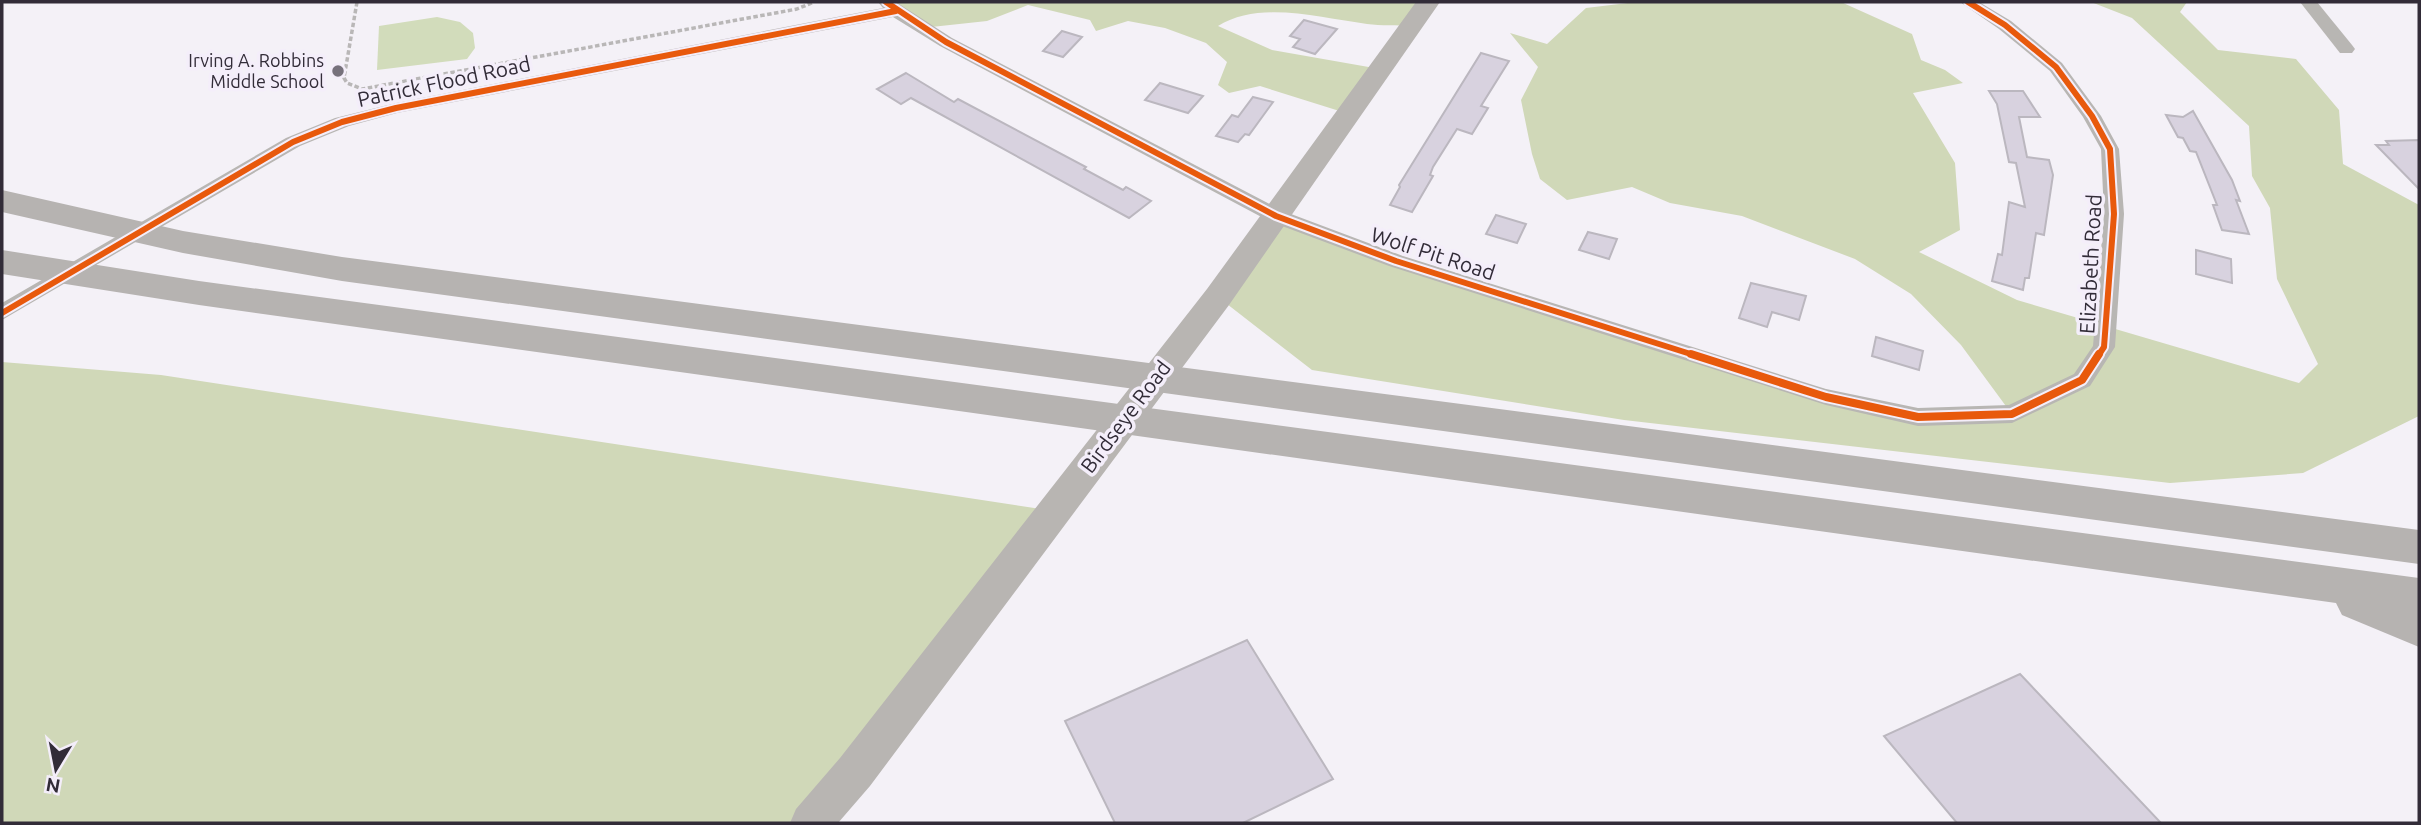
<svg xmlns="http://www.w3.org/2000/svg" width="2421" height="825" font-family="Ubuntu,sans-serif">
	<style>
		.green { fill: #d2dcbb }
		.forest { fill: #d0d8b8 }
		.building { fill: #d8d2df; stroke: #bbb7bf; stroke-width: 2 }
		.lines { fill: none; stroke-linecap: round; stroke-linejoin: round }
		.path { stroke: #b9b7b7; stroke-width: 3.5; stroke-dasharray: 4.5 2.5; stroke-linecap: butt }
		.street { fill: #b8b6b3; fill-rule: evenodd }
		.secondary { fill: #b8b5b2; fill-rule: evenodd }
		.highway { fill: #b6b3b1; fill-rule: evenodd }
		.cycleway-far1-casing { stroke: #f4eefa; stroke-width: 10 }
		.cycleway-casing { stroke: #f4eefa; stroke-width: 12 }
		.cycleway-far1 { stroke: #e8590c; stroke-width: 6 }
		.cycleway { stroke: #e8590c; stroke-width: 8 }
		.poi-dot { fill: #76717b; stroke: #f4eefa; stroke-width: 2.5 }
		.labels { text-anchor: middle; stroke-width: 7; stroke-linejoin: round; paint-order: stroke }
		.far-poi-label { font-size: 18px; fill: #322c38; stroke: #f4eefa; text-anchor: end }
		.street-label { font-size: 21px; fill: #322c38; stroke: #f4eefa }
	</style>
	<rect width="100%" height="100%" fill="#f4f1f7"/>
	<polygon class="green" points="437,17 460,22 473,33 475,48 467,59 377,70 379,26"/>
	<g class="forest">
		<path d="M886,2h542l-17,24c-14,-1 -30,0 -44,-2 -47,-6 -107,-24 -149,2l54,24 108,19 -31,45 -89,-28 -31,7 -11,-8 9,-23 -21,-19 -41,-15 -37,-7 -32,10 -6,-11 -62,-15 -41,16 -65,7z"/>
		<polygon points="1636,2 1841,2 1912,34 1921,60 1945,70 1963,83 1913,93 1955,163 1960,230 1919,252 2017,300 2299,383 2318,364 2277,279 2270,208 2252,176 2249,126 2132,18 2091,2 2187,2 2180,12 2218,50 2296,59 2339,110 2343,164 2419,205 2419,416 2303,473 2170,483 1624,420 1312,370 1218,297 1276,216 1396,261 1918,417 2011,413 1961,345 1911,294 1855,259 1742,216 1670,203 1632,187 1567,200 1540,179 1532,154 1521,100 1538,67 1510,33 1547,44 1586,8"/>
		<polygon points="2,362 161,375 1054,511 855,772 811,823 2,823"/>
	</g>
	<g class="building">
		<polygon points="1304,20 1337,29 1315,54 1293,47 1300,39 1290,36"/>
		<polygon points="1062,31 1082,37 1063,57 1043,51"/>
		<polygon points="1481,53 1509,61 1481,106 1488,108 1472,134 1457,129 1433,167 1430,175 1433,176 1412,212 1390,205 1400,187 1399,185"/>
		<polygon points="906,73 954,102 958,99 1086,167 1084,169 1123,190 1126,187 1151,201 1129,218 911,98 901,104 877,89"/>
		<polygon points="1160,83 1203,96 1188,113 1145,100"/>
		<polygon points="1989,91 2023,91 2040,117 2019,117 2027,157 2049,160 2053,175 2044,235 2036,233 2029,278 2025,278 2023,290 1992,281 1998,254 2002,255 2009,202 2025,207 2016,163 2009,162 1997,104"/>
		<polygon points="1253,97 1273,102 1249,135 1245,134 1238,142 1216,136 1232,115 1238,117"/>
		<polygon points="2193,111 2232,180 2240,201 2236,200 2249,234 2222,230 2213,205 2217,205 2196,152 2190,151 2183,138 2178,137 2166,115 2183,117"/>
		<polygon points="2419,140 2419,189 2376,145 2389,145 2386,141"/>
		<polygon points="1496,215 1526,224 1517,243 1486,234"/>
		<polygon points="1588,232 1617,239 1609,259 1579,250"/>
		<polygon points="2196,250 2231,259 2232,283 2196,274"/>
		<polygon points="1751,283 1806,296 1799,320 1772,312 1767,327 1739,318"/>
		<polygon points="1876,337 1923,351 1919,370 1872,356"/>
		<polygon points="1247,640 1333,779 1243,823 1115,823 1065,721"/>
		<polygon points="2020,674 2161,823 1957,823 1884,736"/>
	</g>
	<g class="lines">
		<polyline class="path" points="357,2 344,78 347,83 362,89 797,9 814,2"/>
		<g class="street">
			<polygon points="878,2 896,2 952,38 1283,211 1403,256 1826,389 1918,408 2009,405 2074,374 2093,346 2104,214 2101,149 2083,117 2050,71 1999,29 1960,2 1979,2 2011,21 2062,63 2101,116 2119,149 2124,214 2115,347 2090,386 2012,423 1918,426 1826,405 1389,266 1269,221 940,46 893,17 397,113 349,126 300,146 2,320 2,303 286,138 335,118 396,103 883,8"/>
			<polygon points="2300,2 2317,2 2352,45 2355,49 2352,53 2340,53"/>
		</g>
		<polygon class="secondary" points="1416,2 1440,2 1229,305 870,786 838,823 790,823 796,809 840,758 1207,289"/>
		<g class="highway">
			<polygon points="2,190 183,231 342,257 2419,530 2419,564 342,281 183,253 2,212"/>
			<polygon points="2,250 199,281 2419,578 2419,647 2342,615 2336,603 199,305 2,274"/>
		</g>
		<defs>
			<g id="cycleway-far1">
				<polyline points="886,2 946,42 1276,216 1396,261 1697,356"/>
				<polyline points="1968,2 2005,25 2056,67 2092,116 2110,149 2114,214 2104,347 2098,356"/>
				<polyline points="2,313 293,142 342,122 396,108 896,11"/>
			</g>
			<polyline id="cycleway" points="1691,354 1826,397 1918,417 2012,414 2082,380 2099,354"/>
		</defs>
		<use href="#cycleway-far1" class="cycleway-far1-casing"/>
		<use href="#cycleway" class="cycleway-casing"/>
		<use href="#cycleway-far1" class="cycleway-far1"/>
		<use href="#cycleway" class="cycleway"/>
	</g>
	<circle class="poi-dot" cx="338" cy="71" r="7"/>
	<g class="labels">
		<g class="far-poi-label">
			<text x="324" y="67">Irving A. Robbins<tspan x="324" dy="21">Middle School</tspan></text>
		</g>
		<g class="street-label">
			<text transform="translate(444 82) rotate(-12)" y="7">Patrick Flood Road</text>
			<text transform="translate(1433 254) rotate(18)" y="7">Wolf Pit Road</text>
			<text transform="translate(2091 264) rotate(-87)" y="7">Elizabeth Road</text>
			<text transform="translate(1126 417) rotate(-53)" y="7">Birdseye Road</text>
		</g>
	</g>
	<rect width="2421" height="825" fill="none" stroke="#322c38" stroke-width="7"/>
	<g transform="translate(56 769) rotate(190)" stroke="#f4eefa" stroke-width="5" paint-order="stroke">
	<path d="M0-5L12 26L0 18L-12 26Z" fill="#322c38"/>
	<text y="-10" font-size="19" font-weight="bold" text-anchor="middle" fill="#322c38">N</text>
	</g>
</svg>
